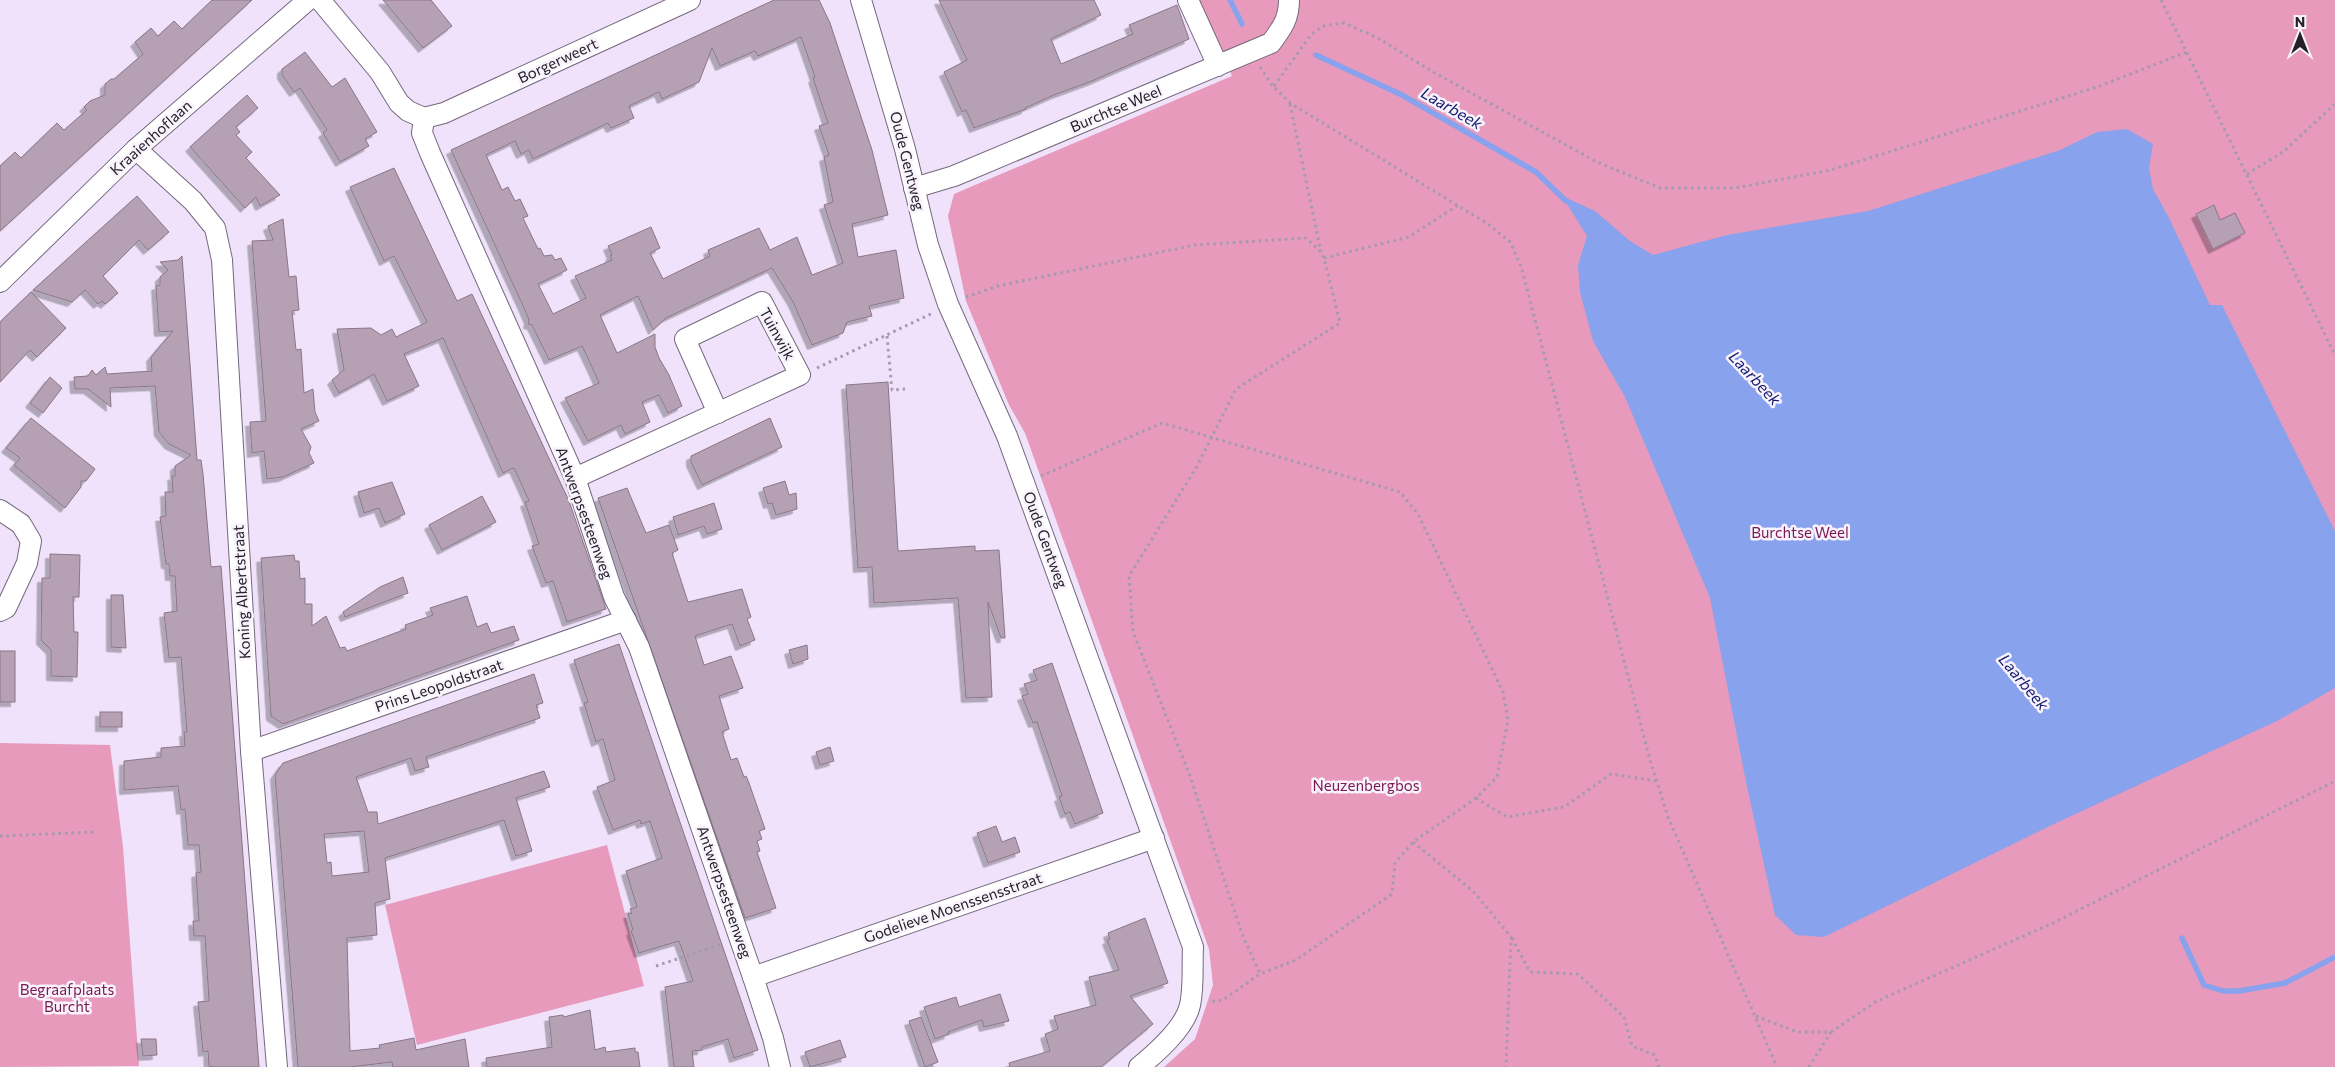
<svg xmlns="http://www.w3.org/2000/svg" width="2335" height="1067" font-family="Commissioner,sans-serif">
	<style>
		.green { fill: #e79abc }
		.water { fill: #89a2ed }
		.lines { fill: none; stroke-linecap: round; stroke-linejoin: round }
		.stream { stroke: #89a2ed; stroke-width: 5.5 }
		.building { fill: #b6a0b3; stroke: #8b7688; fill-rule: evenodd; filter: url(#shadow) }
		.minor-casing { stroke: #74687d; stroke-width: 22 }
		.path { stroke: #a49aac; stroke-width: 3; stroke-dasharray: 2.5 4; stroke-linecap: butt }
		.minor { stroke: #fff; stroke-width: 20 }
		.labels { text-anchor: middle; stroke-width: 5; stroke-linejoin: round; paint-order: stroke }
		.street-label { font-size: 15px; fill: #252028; stroke: #f8f3fd }
		.park-label { font-size: 15px; fill: #7c1950; stroke: #f8f3fd }
		.water-label { font-size: 16px; font-style: italic; fill: #131c71; stroke: #f8f3fd }
	</style>
	<defs>
		<filter id="shadow"><feDropShadow dx="-4.5" dy="4.5" stdDeviation="0" flood-color="#0004"/></filter>
	</defs>
	<rect width="100%" height="100%" fill="#efe2fa"/>
	<g class="green">
		<polygon points="1199,0 2335,0 2335,1067 1164,1067 1195,1039 1213,985 1209,949 1025,433 1009,405 966,301 948,216 954,194 1232,76"/>
		<polygon points="0,743 110,745 123,847 139,1066 0,1067"/>
		<polygon points="607,845 644,986 417,1045 385,905"/>
	</g>
	<polygon class="water" points="2127,129 2153,144 2149,168 2153,189 2169,218 2210,305 2222,305 2335,531 2335,688 2279,720 2056,823 1824,937 1796,935 1775,915 1746,782 1710,598 1625,397 1593,341 1580,292 1578,265 1587,236 1562,196 1595,211 1630,241 1653,255 1727,235 1868,211 2060,150 2097,132"/>
	<g class="lines">
		<g class="stream">
			<polyline points="1230,0 1242,24"/>
			<polyline points="1316,55 1402,95 1536,172 1566,201"/>
			<polyline points="2182,938 2204,985 2223,991 2239,991 2285,983 2335,957"/>
		</g>
	</g>
	<g class="building">
		<polygon points="212,0 252,0 0,231 0,166 15,152 21,158 57,123 64,130 87,110 84,107 90,101 105,95 105,84 111,79 114,79 143,54 135,42 151,28 158,36 174,21 182,29"/>
		<polygon points="383,0 431,0 452,26 423,48"/>
		<path d="M774,0h45l11,23 42,127 16,65 -36,9 6,33 38,-7 8,48 -35,8 3,10 -25,6 -4,11 -31,12 -19,-43 -21,-34 -106,50 -13,12 -15,-34 -38,19 17,38 38,-19v13l4,11 10,17 13,31 -14,7 -9,-18 -17,7 8,20 -25,12 -4,-9 -33,16 -23,-43 34,-15 -8,-18 -9,-19 -33,14 -17,-35 -4,-1 1,-4 -5,-12 -73,-158zM801,37l14,40 -2,1 15,45 -9,3 10,29 -5,2 9,45 -9,3 19,58 -31,12 -15,-38 -27,13 -11,-22 -51,22 2,6 -47,23 -13,-26 10,-5 -9,-21 -43,19 4,9 -2,1 2,4 -37,16 11,22 -33,16 -15,-30 29,-14 -6,-12 -6,2 -3,-5 -8,1 -4,-8 -2,1 -15,-31 5,-2 -8,-17 -5,2 -7,-14 -6,3 -16,-35 29,-14 6,13 8,-4 4,9 75,-36 3,5 23,-10 -5,-12 30,-14 3,7 37,-17 13,-34 8,18 35,-15 3,5z"/>
		<polygon points="939,0 1094,0 1101,15 1051,39 1061,64 1133,34 1129,25 1177,5 1189,39 1092,81 1054,95 1025,108 1026,109 974,128 966,110 962,112 944,72 967,60"/>
		<polygon points="305,52 332,87 345,78 377,132 365,139 369,146 340,162 323,133 327,130 300,88 294,92 282,75 282,69"/>
		<polygon points="247,95 258,108 236,127 240,132 236,135 252,152 246,158 280,195 260,206 256,197 245,208 190,147"/>
		<polygon points="394,168 457,301 472,294 569,501 606,609 567,622 553,581 546,583 532,546 539,544 525,502 529,501 515,470 513,468 503,473 443,338 404,354 419,386 387,401 374,374 339,393 332,380 344,370 337,329 371,328 381,335 392,329 396,337 427,322 394,256 384,261 350,187"/>
		<polygon points="137,196 169,232 148,250 139,240 103,276 118,293 105,304 102,301 98,304 85,290 72,302 33,290"/>
		<polygon points="2214,205 2220,220 2235,213 2245,233 2213,249 2196,214"/>
		<polygon points="283,219 289,277 296,276 299,310 292,311 296,350 301,349 304,393 313,389 315,412 319,421 301,429 311,447 309,453 314,463 283,477 267,479 264,451 252,453 250,422 266,421 252,241 273,240 268,226"/>
		<polygon points="182,256 197,460 201,460 203,474 211,567 221,566 259,1067 213,1067 209,1066 208,1051 203,1052 198,1002 209,1001 205,936 194,936 193,921 199,921 196,873 201,872 199,845 188,845 185,809 181,810 178,786 124,790 124,761 161,757 161,748 185,746 184,732 187,732 181,657 169,658 164,613 177,611 175,576 170,576 169,564 166,564 160,517 166,516 165,492 173,492 172,476 175,476 175,466 191,455 169,444 159,432 155,386 110,388 111,407 88,389 75,389 74,377 88,376 92,370 96,375 105,367 107,374 152,371 151,357 173,331 159,332 156,286 160,285 160,277 168,270 160,262 178,260"/>
		<polygon points="31,292 66,328 37,357 30,350 0,382 0,322"/>
		<polygon points="50,377 62,388 43,413 30,403"/>
		<polygon points="888,382 898,551 975,546 975,551 999,550 1005,638 1001,638 988,602 992,697 966,698 958,598 874,603 872,567 858,568 846,385"/>
		<polygon points="31,418 95,469 86,481 81,481 81,487 65,508 14,465 20,458 6,448"/>
		<polygon points="770,418 782,447 702,485 691,462 691,456"/>
		<polygon points="785,481 789,495 796,493 797,509 776,515 772,503 768,504 763,488"/>
		<polygon points="392,482 405,514 385,523 379,508 364,513 358,492"/>
		<polygon points="627,488 646,533 669,525 678,550 672,553 688,602 742,589 751,617 747,619 755,640 740,646 732,624 695,636 704,665 731,656 743,688 719,696 729,729 722,732 731,760 737,758 744,777 746,776 749,783 765,829 759,831 762,839 757,841 760,851 757,852 776,908 745,918 598,498"/>
		<polygon points="482,496 496,522 442,550 429,525"/>
		<polygon points="714,503 722,529 707,534 704,526 678,535 673,517"/>
		<polygon points="50,554 80,555 79,597 73,597 74,632 78,632 77,677 51,676 51,650 41,640 42,578 50,578"/>
		<polygon points="294,555 295,561 299,561 300,579 305,578 305,604 312,604 312,626 326,616 340,648 345,647 347,651 406,629 405,625 433,615 430,608 467,596 477,627 487,623 491,633 514,626 519,640 283,724 271,716 261,558"/>
		<polygon points="403,577 408,593 345,617 343,612 380,587"/>
		<polygon points="111,595 123,595 126,648 111,647"/>
		<polygon points="619,644 758,1050 734,1058 728,1039 702,1047 702,1050 692,1051 694,1067 674,1067 665,987 693,981 679,941 639,953 631,931 633,930 628,914 632,913 630,909 637,907 626,871 662,858 650,821 641,824 640,820 613,830 597,787 615,780 603,739 596,742 584,703 588,702 574,660"/>
		<polygon points="807,645 808,659 793,664 789,650"/>
		<rect x="0" y="651" width="15" height="51"/>
		<polygon points="1052,663 1103,813 1075,824 1070,812 1065,814 1059,797 1062,796 1037,722 1033,723 1022,696 1028,694 1024,684 1037,680 1033,670"/>
		<path d="M534,674l9,29 -7,2 4,13 -114,39 3,10 -14,4 -4,-13 -55,19 12,35h9l1,12 166,-53 6,16 -34,11 16,53 -16,5 -12,-36 -119,38 5,41 -15,4 2,32 -30,3 3,113 30,-3 -1,-3 35,-7 2,12 49,-11 4,28h-76l-1,-5 -42,5h-52l-23,-292 8,-12zM364,831l5,41 -37,4 -1,-14 -4,1 -3,-29z"/>
		<rect x="100" y="712" width="22" height="15"/>
		<polygon points="830,747 834,761 820,765 816,752"/>
		<polygon points="996,826 1002,842 1015,837 1020,852 988,863 977,833"/>
		<polygon points="1145,918 1168,983 1130,996 1153,1024 1101,1067 1010,1067 1009,1063 1050,1051 1045,1034 1058,1029 1054,1016 1096,1005 1089,977 1119,970 1107,940 1110,939 1108,933"/>
		<polygon points="1000,994 1009,1021 984,1027 982,1020 948,1032 949,1034 935,1039 924,1007 956,997 959,1007"/>
		<polygon points="590,1010 595,1050 605,1047 606,1052 635,1048 635,1052 638,1052 640,1067 487,1067 486,1058 552,1047 549,1017 563,1015 564,1017"/>
		<polygon points="921,1017 938,1062 925,1067 909,1021"/>
		<polygon points="141,1039 156,1039 157,1055 143,1056"/>
		<polygon points="840,1040 846,1057 810,1067 805,1052"/>
	</g>
	<g class="lines">
		<defs>
			<g id="minor">
				<polyline points="320,0 380,72 399,103 408,111 424,118"/>
				<path d="M861,0l44,149 23,96 20,59 59,132 186,511c-1,18 1,40 -3,58 -5,23 -34,48 -51,62"/>
				<polyline points="1188,0 1218,66"/>
				<polyline points="424,118 422,133 430,153 575,478 614,597 639,647 753,977 773,1038 780,1067"/>
				<polyline points="424,118 444,113 690,0"/>
				<polyline points="136,149 193,201 215,228 222,260 251,751 277,1067"/>
				<path d="M914,188l40,-12 317,-133c11,-15 18,-24 18,-43"/>
				<polyline points="0,282 136,149 308,0"/>
				<polyline points="575,478 800,375 762,302 685,339 718,413"/>
				<polyline points="0,510 21,524 31,541 27,563 6,608 0,611"/>
				<polyline points="251,751 626,620"/>
				<polyline points="753,977 1154,838"/>
			</g>
		</defs>
		<use href="#minor" class="minor-casing"/>
		<g class="path">
			<polyline points="2161,0 2335,355"/>
			<polyline points="1260,67 1272,85 1290,103 1488,224 1510,242 1521,266 1650,760 1668,817 1777,1067"/>
			<polyline points="1274,86 1311,35 1322,26 1344,23 1376,37 1435,73 1597,162 1660,188 1735,188 1831,170 2097,87 2187,52"/>
			<polyline points="1290,104 1321,252"/>
			<polyline points="2247,174 2283,152 2335,104"/>
			<polyline points="1324,258 1409,237 1458,205"/>
			<polyline points="966,297 998,286 1195,245 1306,238 1321,252 1324,258 1340,323 1236,389 1196,468 1129,576 1133,632 1190,776 1242,934 1260,974"/>
			<polyline points="887,336 892,390 905,389"/>
			<polyline points="817,368 933,313"/>
			<polyline points="1041,476 1162,423 1400,492 1418,514 1503,692 1508,720 1497,777 1476,798 1413,842 1395,863 1392,894 1296,960 1260,974 1223,1000 1209,1002"/>
			<polyline points="1476,798 1507,817 1564,807 1611,774 1657,781"/>
			<polyline points="0,836 95,832"/>
			<polyline points="1413,842 1473,891 1511,937 1506,1067"/>
			<polyline points="1512,938 1530,972 1578,974 1624,1017 1632,1046 1655,1055 1659,1067"/>
			<polyline points="656,966 722,944"/>
			<polyline points="1756,1016 1797,1032 1831,1032 1877,1001 2053,923 2335,781"/>
			<polyline points="1809,1067 1831,1032"/>
		</g>
		<use href="#minor" class="minor"/>
	</g>
	<g class="labels">
		<g class="street-label">
			<text transform="translate(558 61) rotate(-25)" y="5">Borgerweert</text>
			<text transform="translate(1116 109) rotate(-23)" y="5">Burchtse Weel</text>
			<text transform="translate(151 138) rotate(-42)" y="5">Kraaienhoflaan</text>
			<text transform="translate(907 161) rotate(76)" y="5">Oude Gentweg</text>
			<text transform="translate(777 334) rotate(61)" y="5">Tuinwijk</text>
			<text transform="translate(584 513) rotate(70)" y="5">Antwerpsesteenweg</text>
			<text transform="translate(1045 540) rotate(70)" y="5">Oude Gentweg</text>
			<text transform="translate(242 592) rotate(-93)" y="5">Koning Albertstraat</text>
			<text transform="translate(439 686) rotate(-19)" y="5">Prins Leopoldstraat</text>
			<text transform="translate(724 892) rotate(71)" y="5">Antwerpsesteenweg</text>
			<text transform="translate(953 908) rotate(-19)" y="5">Godelieve Moenssensstraat</text>
		</g>
		<g class="park-label">
			<text x="1800" y="538">Burchtse Weel</text>
			<text x="1366" y="791">Neuzenbergbos</text>
			<text x="67" y="995">Begraafplaats<tspan x="67" dy="17">Burcht</tspan></text>
		</g>
		<g class="water-label">
			<text transform="translate(1452 108) rotate(30)" y="6">Laarbeek</text>
			<text transform="translate(1755 378) rotate(47)" y="6">Laarbeek</text>
			<text transform="translate(2024 682) rotate(50)" y="6">Laarbeek</text>
		</g>
	</g>
	<g transform="translate(2300 35)" stroke="#f8f3fd" stroke-width="4" paint-order="stroke">
	<path d="M0-4L9 19L0 12L-9 19Z" fill="#252028"/>
	<text y="-8" font-size="14" font-weight="bold" text-anchor="middle" fill="#252028">N</text>
	</g>
</svg>
